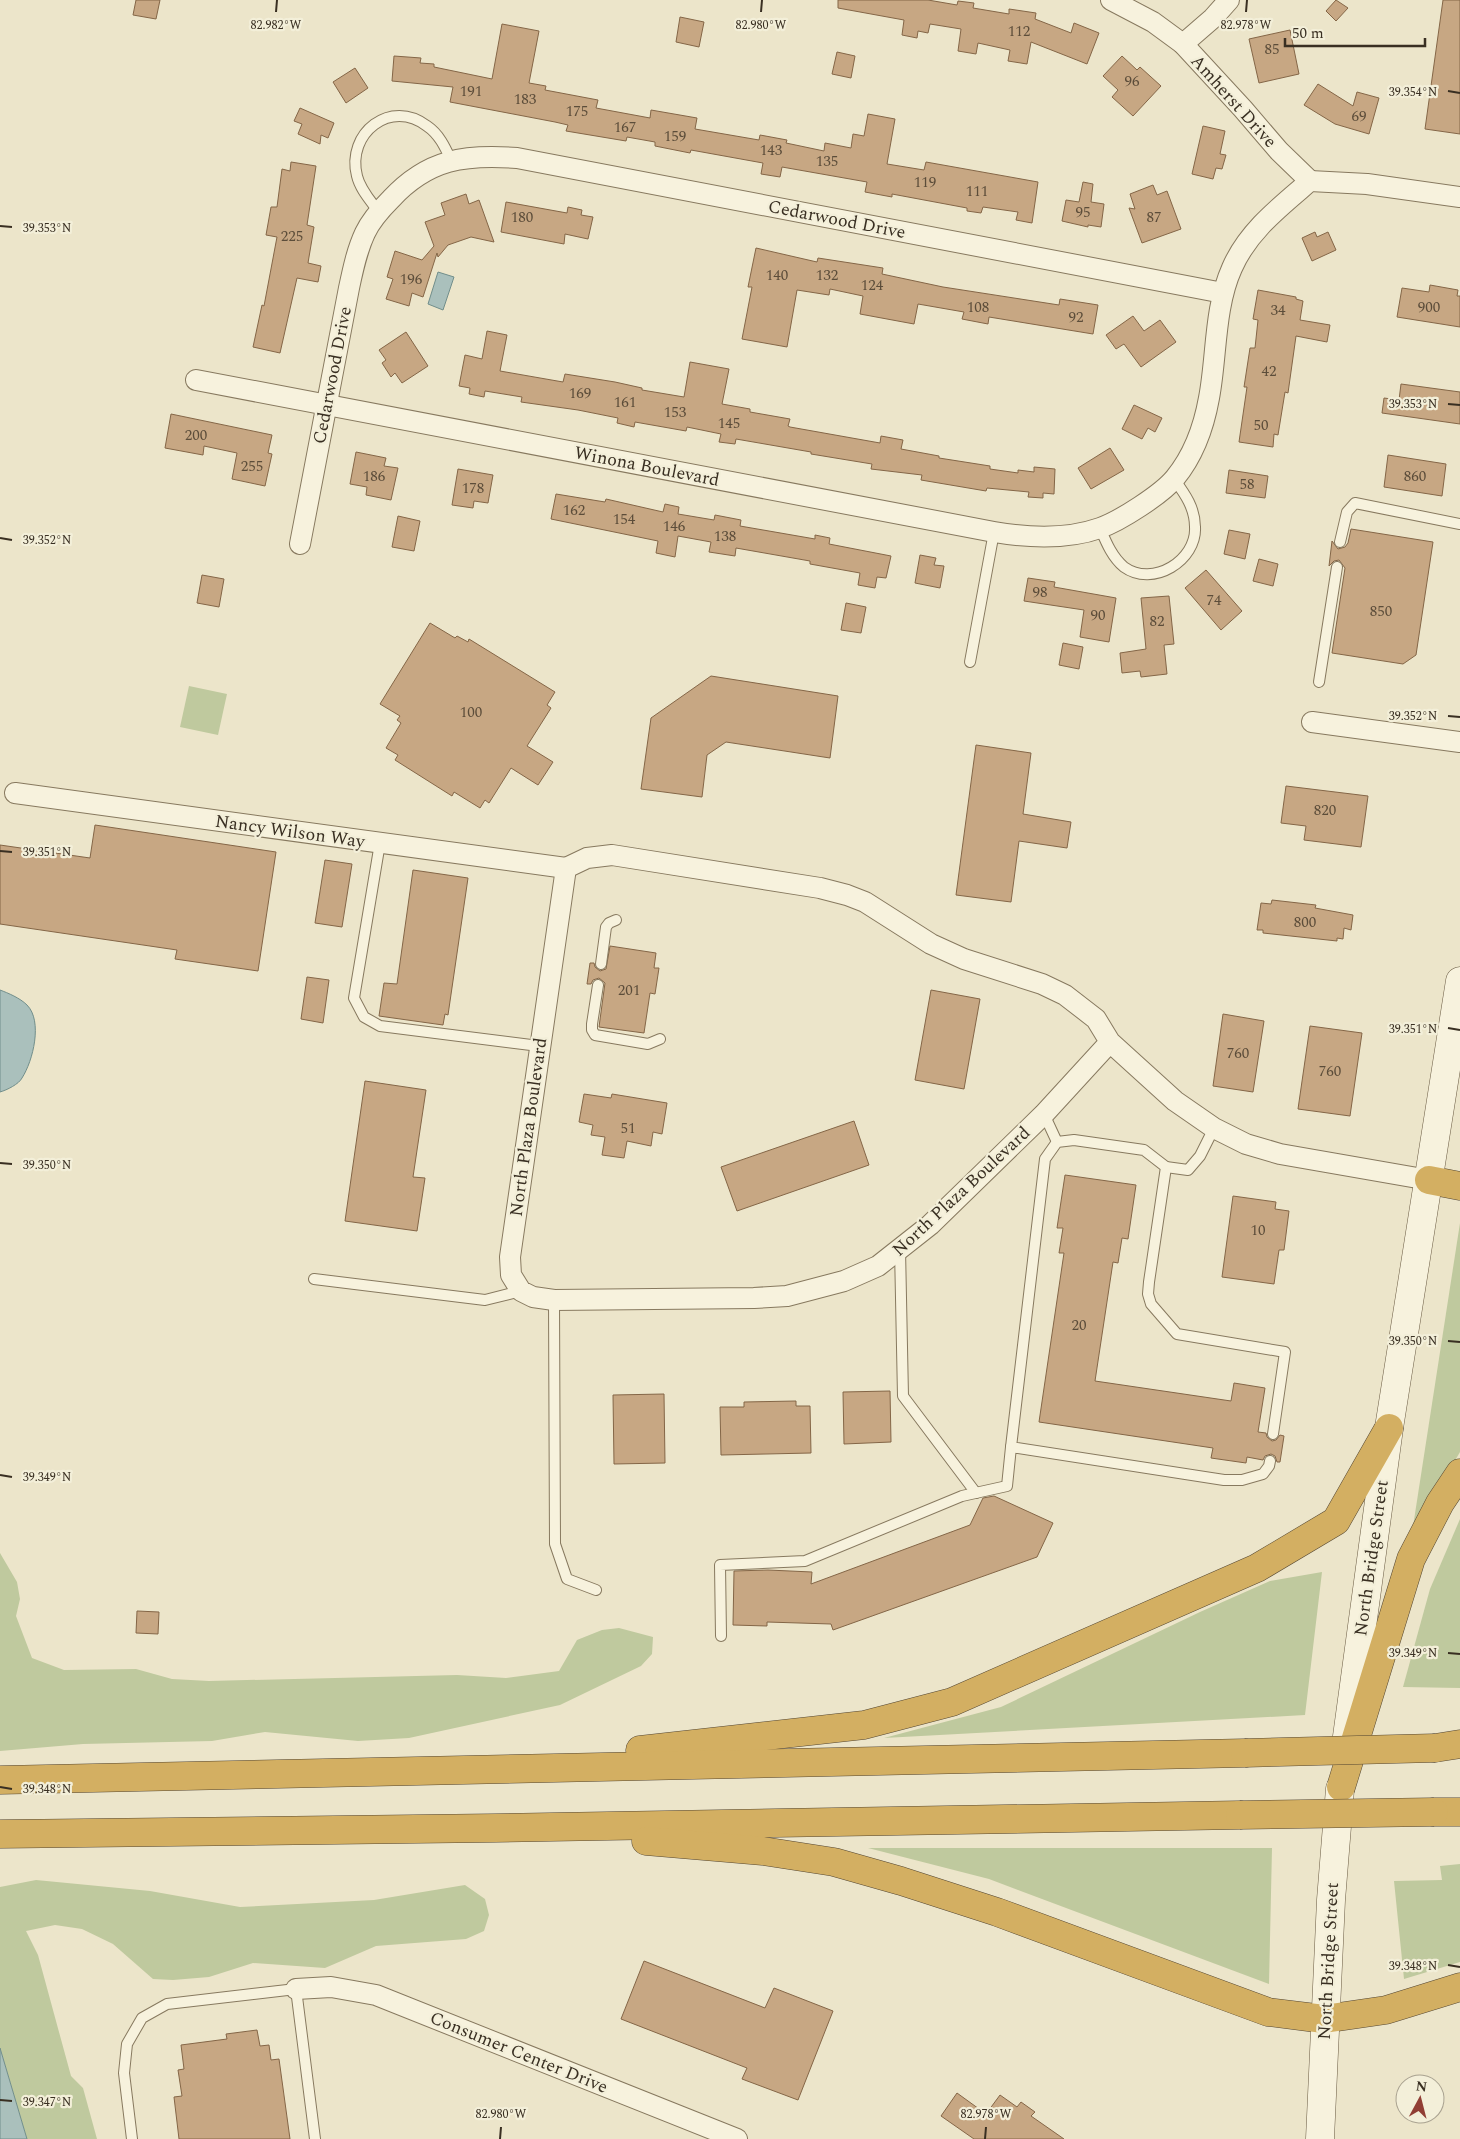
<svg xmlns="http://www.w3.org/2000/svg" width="1460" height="2139" font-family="Spectral,serif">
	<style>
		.green { fill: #bfc99e }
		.water { fill: #aac0bc; stroke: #718e8b }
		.building { fill: #c7a783; stroke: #846647 }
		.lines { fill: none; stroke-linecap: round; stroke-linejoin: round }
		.service-casing { stroke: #87795f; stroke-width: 12 }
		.minor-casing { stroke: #87795f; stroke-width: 22 }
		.secondary-casing { stroke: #695a42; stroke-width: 29 }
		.motorway-casing { stroke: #554733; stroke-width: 29 }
		.service { stroke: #f7f2dd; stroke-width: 10 }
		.minor { stroke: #f7f2dd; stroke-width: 20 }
		.secondary { stroke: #f7f2dd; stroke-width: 28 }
		.motorway { stroke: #d3af62; stroke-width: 28 }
		.motorway-bridge-casing { stroke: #554733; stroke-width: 29; stroke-linecap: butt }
		.motorway-bridge { stroke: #d3af62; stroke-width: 28 }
		.ticks { fill: none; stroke: #392f22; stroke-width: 2 }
		.labels { text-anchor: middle; stroke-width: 4.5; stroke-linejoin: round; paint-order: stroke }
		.number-label { font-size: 15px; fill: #5c4d3a }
		.street-label { font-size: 18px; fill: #392f22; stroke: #f3efd9 }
		.ticks-label { font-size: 12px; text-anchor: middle; fill: #392f22; stroke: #f3efd9; stroke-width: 4.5; stroke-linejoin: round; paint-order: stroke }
	</style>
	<rect width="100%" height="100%" fill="#ece5ca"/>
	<g class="green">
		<polygon points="189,686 227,694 218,735 180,727"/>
		<polygon points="1460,1223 1460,1452 1412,1533"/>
		<polygon points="1460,1519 1460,1688 1403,1687 1430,1589"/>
		<polygon points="0,1553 17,1582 20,1599 16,1616 32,1658 64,1670 136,1669 172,1679 209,1681 457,1675 506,1678 559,1671 577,1640 602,1630 619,1628 653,1637 652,1654 641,1666 560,1705 409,1738 358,1741 265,1732 212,1741 83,1744 0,1751"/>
		<polygon points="1322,1572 1305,1715 884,1738 1001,1707 1200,1612 1270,1581"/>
		<polygon points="868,1848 1272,1848 1269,1984 989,1879"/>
		<polygon points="1460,1864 1460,1962 1404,1979 1394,1881 1442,1880 1440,1866"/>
		<polygon points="36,1880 150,1891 240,1907 374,1900 465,1885 485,1899 489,1915 484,1931 466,1939 376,1946 325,1968 253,1963 209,1977 173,1980 153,1979 113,1944 82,1929 55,1925 26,1931 38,1955 71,2076 83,2088 97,2139 27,2139 0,2048 0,1887"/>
	</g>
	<g class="water">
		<polygon points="438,272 454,277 443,310 428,304"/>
		<path d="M0,990c8,3 20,8 27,15 16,16 6,56 -5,73 -3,6 -15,12 -22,14z"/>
		<polygon points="0,2048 27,2139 0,2139"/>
	</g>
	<g class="building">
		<polygon points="136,0 160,0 156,19 133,15"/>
		<polygon points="838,0 928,0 957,5 958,1 974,3 973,8 1009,14 1009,9 1036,13 1035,19 1071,33 1074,23 1099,33 1087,64 1031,42 1027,64 1008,61 1010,50 978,43 976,54 958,51 961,29 930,24 928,33 918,31 917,38 902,35 904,20 838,8"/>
		<polygon points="1336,0 1348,8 1336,21 1326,11"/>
		<polygon points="1443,0 1460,0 1460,134 1425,129"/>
		<polygon points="680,17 704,22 699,47 676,42"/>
		<polygon points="502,24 539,31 529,83 546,86 545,90 598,100 596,108 650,118 651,110 697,118 695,129 759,140 760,135 787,140 786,143 824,151 825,143 851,148 853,134 864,136 868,114 895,119 887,164 924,170 926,162 1038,182 1032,223 1016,220 1018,212 983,207 981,213 967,211 967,208 892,194 892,197 865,192 867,182 782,167 780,177 761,174 763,163 691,150 690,153 655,146 655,142 627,137 626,141 566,131 568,125 555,122 450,102 453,87 392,81 394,56 421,58 420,63 434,64 434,67 492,79"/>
		<polygon points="1290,30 1299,74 1259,83 1249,39"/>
		<polygon points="837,52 855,56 851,78 832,74"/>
		<polygon points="1122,56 1137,70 1140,67 1161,86 1133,116 1112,97 1118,90 1103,76"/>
		<polygon points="355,68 368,88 346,103 333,82"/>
		<polygon points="1318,84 1353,106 1357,92 1379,98 1369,134 1335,124 1304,105"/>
		<polygon points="300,108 334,123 328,138 321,135 320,144 298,134 302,124 294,121"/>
		<polygon points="1203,126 1225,131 1220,154 1226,155 1222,169 1216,168 1213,179 1192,174"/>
		<polygon points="291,162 316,166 307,225 314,227 308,263 321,266 318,282 297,278 280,353 253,347 262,305 264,306 277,237 266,235 271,207 277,207 282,169 290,171"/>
		<polygon points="1083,182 1093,184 1091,202 1104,204 1101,227 1088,225 1088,227 1062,221 1066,200 1079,202"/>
		<polygon points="1153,185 1157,195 1167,191 1181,229 1142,243 1129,208 1135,209 1130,194"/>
		<polygon points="466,194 469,204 479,200 494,242 471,237 448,245 438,257 437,253 423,297 412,293 409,306 386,299 393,279 387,277 395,251 422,260 434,246 425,222 445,215 441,203"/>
		<polygon points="506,202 567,213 568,207 582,210 581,215 593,217 588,239 565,234 564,244 501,232"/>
		<polygon points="1315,232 1317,237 1328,232 1336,250 1312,261 1302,238"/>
		<polygon points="756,248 817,262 818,258 883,268 882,274 943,287 1059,305 1060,299 1098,305 1093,334 989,317 988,324 962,319 964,312 918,304 914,324 860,314 863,296 830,289 829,295 797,290 787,347 742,339 752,287 748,287"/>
		<polygon points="1430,285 1458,290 1457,296 1460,296 1460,327 1397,317 1402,288 1429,292"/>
		<polygon points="1258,290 1296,297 1296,299 1303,301 1300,320 1330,325 1327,342 1296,336 1288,393 1285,392 1278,435 1274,434 1273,447 1239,442 1247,387 1244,387 1250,348 1255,348 1258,320 1253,319"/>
		<polygon points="1133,316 1144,331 1160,320 1176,342 1141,367 1124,344 1116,349 1106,335"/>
		<polygon points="487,331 507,335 500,371 563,382 565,374 615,382 642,388 642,390 684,397 690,362 729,369 722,404 750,409 750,412 790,419 788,426 790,427 880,443 881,436 903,440 901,449 939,456 939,458 990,466 990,469 1018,473 1018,470 1034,472 1034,467 1055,469 1054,494 1043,493 1043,498 1028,497 1029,492 987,488 986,491 921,480 922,475 871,469 872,464 811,454 811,452 736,439 735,444 719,442 721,434 687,427 686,431 635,422 634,427 617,423 618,418 578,410 521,402 522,397 485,391 484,397 469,394 470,388 459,386 465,355 482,359"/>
		<polygon points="406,332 428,366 402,383 395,373 391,377 382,363 386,360 379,350"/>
		<polygon points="1401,384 1460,392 1460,424 1382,413 1384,398 1399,400"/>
		<polygon points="1134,405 1162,418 1155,432 1148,428 1142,439 1122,429"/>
		<polygon points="171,414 272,435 268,453 272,454 265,486 232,479 237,453 204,446 203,455 165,448"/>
		<polygon points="1110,448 1124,470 1091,489 1078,468"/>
		<polygon points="356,452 386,458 384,466 398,468 391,500 366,495 367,487 350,484"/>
		<polygon points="1388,455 1446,464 1442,496 1384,487"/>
		<polygon points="458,469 493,475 488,503 474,501 473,508 452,505"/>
		<polygon points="1229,470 1268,476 1265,498 1226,493"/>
		<polygon points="556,494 605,502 606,499 663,512 665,504 679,507 678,514 714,520 715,515 741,520 740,526 815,539 815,535 830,538 829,544 891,556 886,578 877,577 875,588 858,585 860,573 810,564 810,561 736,548 735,556 709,552 711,542 678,536 675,557 656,553 658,541 551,519"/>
		<polygon points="398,516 420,521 414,551 392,547"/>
		<polygon points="1351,529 1433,542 1416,655 1403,664 1332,653 1345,568 1339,560 1334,561 1329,566 1332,541 1338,549 1345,547 1348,543"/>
		<polygon points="1229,530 1250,534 1245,559 1224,554"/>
		<polygon points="920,555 936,558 934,565 944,566 940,588 915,583"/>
		<polygon points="1259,559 1278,564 1273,586 1253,581"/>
		<polygon points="1206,570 1242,611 1221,630 1185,588"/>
		<polygon points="202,575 224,579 219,607 197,603"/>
		<polygon points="1028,578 1055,582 1054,587 1116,598 1109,642 1080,637 1084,610 1024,601"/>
		<polygon points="1169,596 1174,644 1164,645 1167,674 1141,677 1140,671 1122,673 1120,653 1146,649 1141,598"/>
		<polygon points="846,603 866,607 861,633 841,630"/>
		<polygon points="430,623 455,638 457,636 468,642 469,639 555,692 547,705 551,708 527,746 553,762 538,785 511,768 489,803 485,800 480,808 454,792 452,796 395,760 398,755 386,748 401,723 397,720 400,716 380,704"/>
		<polygon points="1063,643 1083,647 1079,669 1059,665"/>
		<polygon points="711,676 838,696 830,758 726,742 707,755 702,797 641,789 651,718"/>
		<polygon points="976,745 1031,753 1023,814 1071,822 1067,848 1019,841 1011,902 956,895"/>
		<polygon points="1286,786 1368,796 1361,847 1304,840 1306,826 1281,823"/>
		<polygon points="95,825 276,852 258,971 175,959 177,950 0,924 0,845 90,858"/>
		<polygon points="325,860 352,864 342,927 315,923"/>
		<polygon points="413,870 468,878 448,1015 445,1014 443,1025 379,1016 384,983 397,984"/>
		<polygon points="1272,900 1316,905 1315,908 1353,915 1351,930 1344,928 1343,939 1337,938 1337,941 1263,933 1263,930 1257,930 1261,903 1271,904"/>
		<polygon points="610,946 656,953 654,968 659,968 655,994 650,993 644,1033 599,1027 605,983 599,978 593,980 591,984 587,984 590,963 594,963 595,967 600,971 606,969"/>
		<polygon points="307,977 329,980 323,1023 301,1019"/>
		<polygon points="931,990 980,999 964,1089 915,1080"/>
		<polygon points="1223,1014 1264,1021 1253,1092 1213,1086"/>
		<polygon points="1310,1026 1362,1033 1350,1116 1298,1109"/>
		<polygon points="365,1081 426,1090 413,1177 425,1178 417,1231 345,1221"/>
		<polygon points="584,1094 611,1098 612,1094 667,1103 662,1134 653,1132 651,1146 627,1141 624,1158 602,1155 605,1137 591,1135 593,1125 579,1122"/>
		<polygon points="854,1121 869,1165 737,1211 721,1167"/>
		<polygon points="1065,1175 1136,1185 1128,1239 1122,1238 1118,1263 1113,1262 1095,1381 1231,1401 1234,1383 1265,1388 1258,1432 1266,1433 1267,1437 1272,1441 1276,1440 1280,1435 1284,1436 1280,1462 1277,1462 1275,1456 1271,1454 1265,1456 1263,1460 1247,1457 1246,1463 1211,1458 1213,1448 1039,1422 1064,1253 1059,1253 1063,1228 1057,1228"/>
		<polygon points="1233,1196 1276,1202 1275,1209 1289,1211 1284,1250 1279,1250 1274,1284 1222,1277"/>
		<polygon points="890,1391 891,1442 844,1444 843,1392"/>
		<polygon points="664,1394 665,1463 614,1464 613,1395"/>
		<polygon points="796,1401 796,1406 810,1406 811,1453 721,1455 720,1407 744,1407 744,1402"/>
		<polygon points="994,1496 1053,1523 1037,1557 833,1630 831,1624 767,1622 767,1626 733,1625 734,1571 768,1570 812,1572 811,1584 970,1525 983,1498"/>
		<polygon points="137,1611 159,1612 158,1634 136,1633"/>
		<polygon points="644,1961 765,2008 774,1988 833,2011 798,2100 742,2079 747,2068 621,2019"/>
		<polygon points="257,2030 260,2046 269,2045 271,2060 279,2059 290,2139 179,2139 174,2097 182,2096 178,2070 184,2069 181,2045 227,2039 226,2034"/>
		<polygon points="957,2093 986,2114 1000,2095 1017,2107 1021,2102 1035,2112 1031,2116 1064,2139 974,2139 941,2116"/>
	</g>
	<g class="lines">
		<defs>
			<g id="service">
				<path d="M378,211c-8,-11 -18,-22 -21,-35 -11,-43 34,-78 70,-50 12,8 18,21 24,34"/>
				<path d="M1100,528c6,14 12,29 24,39 29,21 73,-7 71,-40 0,-19 -10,-33 -21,-48"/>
				<polyline points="1340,542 1347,512 1355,503 1460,524"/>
				<polyline points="970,662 994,532"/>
				<polyline points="1319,682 1337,567"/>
				<polyline points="380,843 354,998 364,1017 380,1026 539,1046"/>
				<polyline points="601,964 606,927 609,923 616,920"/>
				<polyline points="598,985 592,1024 592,1030 595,1035 648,1044 660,1039"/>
				<polyline points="1044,1114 1057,1142"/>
				<polyline points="1166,1167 1188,1170 1200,1156 1214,1128"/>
				<polyline points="900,1249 903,1396 976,1493"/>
				<polyline points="314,1279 485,1300 521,1291"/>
				<polyline points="554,1300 555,1544 567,1579 596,1590"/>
				<polyline points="1270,1461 1269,1466 1263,1474 1242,1480 1224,1480 1011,1447 1045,1159 1057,1142 1074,1140 1144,1150 1166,1167 1149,1282 1148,1294 1151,1304 1177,1334 1285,1352 1273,1434"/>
				<polyline points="721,1636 720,1565 805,1561 962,1496 1007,1486 1011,1447"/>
				<polyline points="132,2139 124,2073 127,2044 142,2018 167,2004 296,1989 315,2139"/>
			</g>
			<g id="minor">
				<polyline points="1111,0 1153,22 1183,44 1243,109 1279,151 1310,181"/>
				<polyline points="1183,44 1213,18 1229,0"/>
				<path d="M196,380l798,152c35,6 72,8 106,-4 20,-7 62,-34 75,-50 18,-22 29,-52 34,-80 8,-42 5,-90 23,-130 16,-37 49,-62 78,-87l57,3 93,13"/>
				<path d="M300,544l49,-256c4,-19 8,-38 16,-55 6,-13 16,-24 26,-34 37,-40 74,-45 126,-41l706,135"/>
				<polyline points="1312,722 1460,742"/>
				<polyline points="15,793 566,868"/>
				<polyline points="1110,1042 1044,1114 930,1225 878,1266 844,1281 787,1296 754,1298 554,1300 533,1297 521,1291 511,1275 510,1257 566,868 587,858 612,855 820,888 847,895 865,902 931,944 964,959 1042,984 1065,995 1096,1019 1110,1042 1175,1101 1214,1128 1246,1144 1280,1154 1429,1180"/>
				<polyline points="296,1989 331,1987 376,1995 737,2139"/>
			</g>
			<g id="secondary">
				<polyline points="1346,1744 1389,1428 1460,981"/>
				<polyline points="1320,2139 1331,1900 1340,1789"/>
			</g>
			<g id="motorway">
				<polyline points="1429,1180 1460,1186"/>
				<polyline points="1435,1748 1460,1744"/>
				<polyline points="640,1750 864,1725 952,1702 1257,1568 1336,1521 1389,1428"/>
				<polyline points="0,1780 1245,1753"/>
				<polyline points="1341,1787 1411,1559 1440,1503 1460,1473"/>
				<polyline points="1434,1812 1460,1812"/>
				<polyline points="0,1834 495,1828 1240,1815"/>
				<polyline points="646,1841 763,1851 834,1862 901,1881 997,1912 1268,2012 1324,2019 1386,2010 1460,1987"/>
			</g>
		</defs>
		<use href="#service" class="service-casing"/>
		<use href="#minor" class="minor-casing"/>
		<use href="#secondary" class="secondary-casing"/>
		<use href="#motorway" class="motorway-casing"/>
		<use href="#service" class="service"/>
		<use href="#minor" class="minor"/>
		<use href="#secondary" class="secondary"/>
		<use href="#motorway" class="motorway"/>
		<defs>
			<g id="motorway-bridge">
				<polyline points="1245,1753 1435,1748"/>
				<polyline points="1240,1815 1434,1812"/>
			</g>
		</defs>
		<use href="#motorway-bridge" class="motorway-bridge-casing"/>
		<use href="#motorway-bridge" class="motorway-bridge"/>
	</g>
	<path class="ticks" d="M276,12l1,-12M761,12l1,-12M1246,12l1,-12M1448,91l12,2M0,226l12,1M1448,404l12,1M0,538l12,2M1448,716l12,1M0,851l12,1M1448,1028l12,2M0,1163l12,1M1448,1341l12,1M0,1475l12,2M1448,1653l12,1M0,1787l12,2M1448,1965l12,2M0,2100l12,1M500,2139l1,-12M985,2139l1,-12"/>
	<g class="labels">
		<g class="number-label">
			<text x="1019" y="36">112</text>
			<text x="1272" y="54">85</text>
			<text x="1132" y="86">96</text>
			<text x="471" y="96">191</text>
			<text x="525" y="104">183</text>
			<text x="577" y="116">175</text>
			<text x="1359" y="121">69</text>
			<text x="625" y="132">167</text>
			<text x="675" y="141">159</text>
			<text x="771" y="155">143</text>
			<text x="827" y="166">135</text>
			<text x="925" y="187">119</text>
			<text x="977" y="196">111</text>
			<text x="1083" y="217">95</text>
			<text x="522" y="222">180</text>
			<text x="1154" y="222">87</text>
			<text x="292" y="241">225</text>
			<text x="777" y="280">140</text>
			<text x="827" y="280">132</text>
			<text x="411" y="284">196</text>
			<text x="872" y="290">124</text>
			<text x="978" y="312">108</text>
			<text x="1429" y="312">900</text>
			<text x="1278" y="315">34</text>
			<text x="1076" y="322">92</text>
			<text x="1269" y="376">42</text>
			<text x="580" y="398">169</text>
			<text x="625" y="407">161</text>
			<text x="675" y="417">153</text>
			<text x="729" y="428">145</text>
			<text x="1261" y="430">50</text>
			<text x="196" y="440">200</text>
			<text x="252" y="471">255</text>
			<text x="374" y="481">186</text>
			<text x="1415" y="481">860</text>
			<text x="1247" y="489">58</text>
			<text x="473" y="493">178</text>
			<text x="574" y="515">162</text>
			<text x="624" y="524">154</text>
			<text x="674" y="531">146</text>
			<text x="725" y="541">138</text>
			<text x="1040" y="597">98</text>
			<text x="1214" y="605">74</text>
			<text x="1381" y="616">850</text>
			<text x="1098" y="620">90</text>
			<text x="1157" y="626">82</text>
			<text x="471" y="717">100</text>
			<text x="1325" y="815">820</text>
			<text x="1305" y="927">800</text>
			<text x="629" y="995">201</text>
			<text x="1238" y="1058">760</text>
			<text x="1330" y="1076">760</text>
			<text x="628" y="1133">51</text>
			<text x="1258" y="1235">10</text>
			<text x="1079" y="1330">20</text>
		</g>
		<g class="street-label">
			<text transform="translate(1234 101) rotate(48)" y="6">Amherst Drive</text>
			<text transform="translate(837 219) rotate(11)" y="6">Cedarwood Drive</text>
			<text transform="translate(332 375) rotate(-79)" y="6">Cedarwood Drive</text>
			<text transform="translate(647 466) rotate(11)" y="6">Winona Boulevard</text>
			<text transform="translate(290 831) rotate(8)" y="6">Nancy Wilson Way</text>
			<text transform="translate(528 1127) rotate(-82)" y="6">North Plaza Boulevard</text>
			<text transform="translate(961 1191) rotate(-43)" y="6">North Plaza Boulevard</text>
			<text transform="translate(1371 1558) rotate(-82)" y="6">North Bridge Street</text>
			<text transform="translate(1328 1961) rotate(-87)" y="6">North Bridge Street</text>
			<text transform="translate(519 2052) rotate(22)" y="6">Consumer Center Drive</text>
		</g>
	</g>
	<g class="ticks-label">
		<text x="276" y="29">82.982°W</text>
		<text x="761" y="29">82.980°W</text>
		<text x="1246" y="29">82.978°W</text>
		<text x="1413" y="96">39.354°N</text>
		<text x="47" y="232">39.353°N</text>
		<text x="1413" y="408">39.353°N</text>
		<text x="47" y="544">39.352°N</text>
		<text x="1413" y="720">39.352°N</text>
		<text x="47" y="856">39.351°N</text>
		<text x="1413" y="1033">39.351°N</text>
		<text x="47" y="1169">39.350°N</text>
		<text x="1413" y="1345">39.350°N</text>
		<text x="47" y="1481">39.349°N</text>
		<text x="1413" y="1657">39.349°N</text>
		<text x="47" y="1793">39.348°N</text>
		<text x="1413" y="1970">39.348°N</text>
		<text x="47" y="2106">39.347°N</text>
		<text x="501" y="2118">82.980°W</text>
		<text x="986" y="2118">82.978°W</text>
	</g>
	<g transform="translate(1420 2099) rotate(7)"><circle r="24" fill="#f3efd9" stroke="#a9a290"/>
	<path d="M0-4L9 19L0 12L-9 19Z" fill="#913e34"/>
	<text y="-8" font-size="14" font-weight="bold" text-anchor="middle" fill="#392f22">N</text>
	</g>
	<path d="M1285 38v8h140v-8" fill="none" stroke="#392f22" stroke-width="2.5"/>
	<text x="1292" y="38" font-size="15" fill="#392f22" stroke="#f3efd9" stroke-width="4" paint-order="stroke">50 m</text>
</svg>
